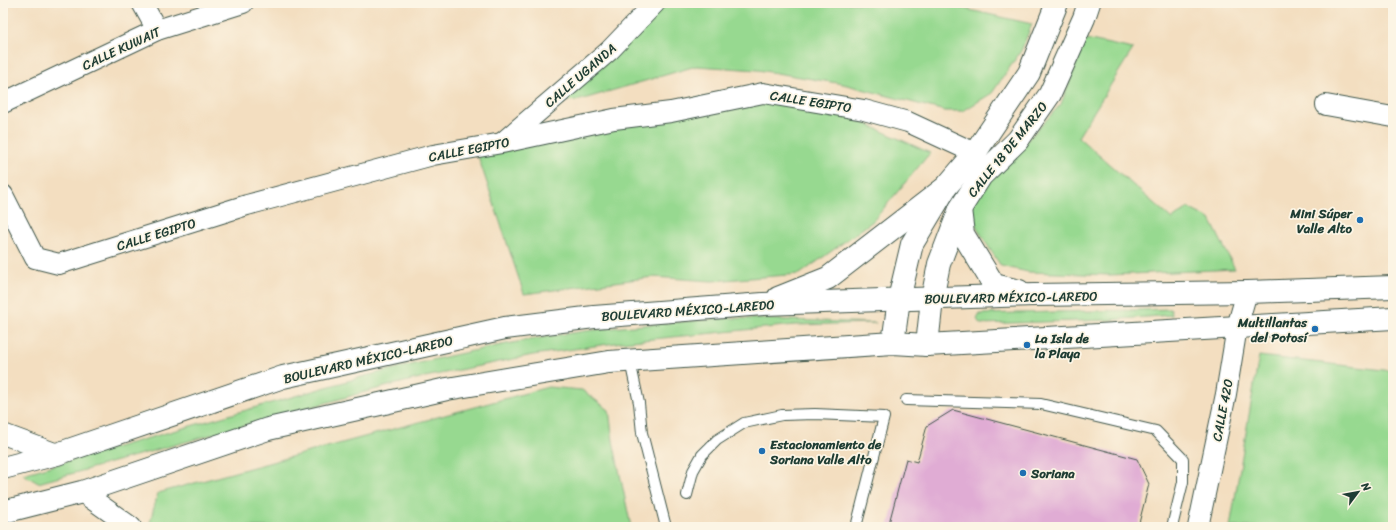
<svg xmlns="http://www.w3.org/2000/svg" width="1396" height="530" font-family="Sriracha,sans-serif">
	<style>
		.green { fill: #97d990; stroke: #5b8b62 }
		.building { fill: #e0acd4 }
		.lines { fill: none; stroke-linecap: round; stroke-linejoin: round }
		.service-casing { stroke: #3f5549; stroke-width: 12 }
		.minor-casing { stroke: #3f5549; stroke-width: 22 }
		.tertiary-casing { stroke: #3f5549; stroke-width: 24 }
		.primary-casing { stroke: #3f5549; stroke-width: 24 }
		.service { stroke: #fff; stroke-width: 10 }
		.minor { stroke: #fff; stroke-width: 20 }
		.tertiary { stroke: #fff; stroke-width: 22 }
		.primary { stroke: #fff; stroke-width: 22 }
		.poi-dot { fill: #1f6fb2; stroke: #fcf5e5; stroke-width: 1.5 }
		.labels { text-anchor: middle; stroke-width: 3.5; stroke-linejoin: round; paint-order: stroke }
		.street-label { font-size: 13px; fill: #1f3d34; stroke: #fcf5e5 }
		.poi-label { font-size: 13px; font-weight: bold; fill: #1f3d34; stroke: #fcf5e5; text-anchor: start }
	</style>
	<rect width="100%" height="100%" fill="#fcf5e5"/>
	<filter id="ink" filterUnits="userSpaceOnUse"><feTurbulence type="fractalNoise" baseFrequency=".025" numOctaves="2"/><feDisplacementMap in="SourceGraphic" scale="8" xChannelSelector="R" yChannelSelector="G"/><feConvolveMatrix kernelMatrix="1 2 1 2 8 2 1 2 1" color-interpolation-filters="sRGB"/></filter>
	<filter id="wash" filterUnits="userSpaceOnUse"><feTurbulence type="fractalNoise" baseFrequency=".012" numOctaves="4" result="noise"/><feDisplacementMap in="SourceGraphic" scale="16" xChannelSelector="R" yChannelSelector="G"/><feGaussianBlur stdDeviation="0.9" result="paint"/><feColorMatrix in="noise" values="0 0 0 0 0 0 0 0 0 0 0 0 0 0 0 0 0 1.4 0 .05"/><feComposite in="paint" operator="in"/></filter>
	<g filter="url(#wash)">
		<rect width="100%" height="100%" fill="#f3dec0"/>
		<g class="green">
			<polygon points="655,3 944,3 943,4 1032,24 1021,51 992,93 963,111 945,111 843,84 758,70 696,66 580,100 551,102"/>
			<path d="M1086,39l47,10 -55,88 94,82 16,-11 22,11 25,50 -125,6 -82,-3 -27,-6c-12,-18 -24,-36 -32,-56l6,-14 62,-66 24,-26z"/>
			<polygon points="790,93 862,122 930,153 873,221 800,274 712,281 653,277 524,294 478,156"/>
			<polygon points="1171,309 1172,315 1109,320 980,324 977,319 980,314"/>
			<path d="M731,318l145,5 -81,2 -173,17 -89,13 -113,23 -55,14 -327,91 -15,-9 342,-98c73,-18 146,-35 220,-45 49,-6 97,-9 146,-13z"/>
			<polygon points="1259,356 1393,371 1393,527 1230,527"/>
			<polygon points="548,387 582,390 609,410 613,441 631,527 157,527 150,522 158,493"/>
		</g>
		<g id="blocks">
			<polygon class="building" points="953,410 1137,459 1149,484 1138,527 888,527 906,459 917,462 927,426"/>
		</g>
	</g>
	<g filter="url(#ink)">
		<use href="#blocks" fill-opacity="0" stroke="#3f5549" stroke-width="1"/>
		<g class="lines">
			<defs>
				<g id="service">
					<polyline points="630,361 639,403 642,433 666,527"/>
					<polyline points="906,400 1041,404 1156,431 1183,459 1183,482 1172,527"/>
					<polyline points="687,495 693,471 702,455 717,440 744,423 782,415 815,414 884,417 856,527"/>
				</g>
				<g id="minor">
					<polyline points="142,3 157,30"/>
					<polyline points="3,103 157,30 243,3"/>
					<polyline points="1326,105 1393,117"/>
					<polyline points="503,142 609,51 655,3"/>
					<polyline points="3,195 35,258 59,264 247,205 433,155 502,143 614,119 671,112 763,93 864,110 908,122 975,153"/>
					<polyline points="3,434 57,454"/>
					<polyline points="82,492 131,527"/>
					<polyline points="1198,527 1226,394 1237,327 1247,292"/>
				</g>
				<g id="tertiary">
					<polyline points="893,343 899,299 912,244 946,187 975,153 1029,73 1057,3"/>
					<polyline points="927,345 932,299 939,264 960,209 981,176 1018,140 1050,94 1084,18 1089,3"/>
				</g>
				<g id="primary">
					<polyline points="960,209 963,234 994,285 1019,291"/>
					<polyline points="778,298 828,278 946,187"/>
					<polyline points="3,468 57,454 283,377 505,328 594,317 763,304 1034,295 1247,292 1393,287"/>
					<polyline points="3,512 82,492 268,429 447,389 609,362 893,343 927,345 1393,318"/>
				</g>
			</defs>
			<use href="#service" class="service-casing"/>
			<use href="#minor" class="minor-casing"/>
			<use href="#tertiary" class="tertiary-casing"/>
			<use href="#primary" class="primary-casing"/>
			<use href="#service" class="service"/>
			<use href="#minor" class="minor"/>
			<use href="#tertiary" class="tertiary"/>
			<use href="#primary" class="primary"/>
		</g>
	</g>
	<g class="poi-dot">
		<circle cx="1360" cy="220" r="4"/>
		<circle cx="1315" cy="329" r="4"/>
		<circle cx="1027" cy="345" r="4"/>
		<circle cx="762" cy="451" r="4"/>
		<circle cx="1023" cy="473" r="4"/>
	</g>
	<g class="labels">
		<g class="street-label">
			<text transform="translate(121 48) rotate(-25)" y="5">CALLE KUWAIT</text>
			<text transform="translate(580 75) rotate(-41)" y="5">CALLE UGANDA</text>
			<text transform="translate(811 101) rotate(9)" y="5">CALLE EGIPTO</text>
			<text transform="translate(469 149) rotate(-11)" y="5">CALLE EGIPTO</text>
			<text transform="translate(1007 149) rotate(-51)" y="5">CALLE 18 DE MARZO</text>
			<text transform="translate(156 234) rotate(-17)" y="5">CALLE EGIPTO</text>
			<text transform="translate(1011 297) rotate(-1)" y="5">BOULEVARD MÉXICO-LAREDO</text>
			<text transform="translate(688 310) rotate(-4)" y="5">BOULEVARD MÉXICO-LAREDO</text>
			<text transform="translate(368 359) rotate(-13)" y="5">BOULEVARD MÉXICO-LAREDO</text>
			<text transform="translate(1222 410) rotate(-79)" y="5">CALLE 420</text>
		</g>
		<g class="poi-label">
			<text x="1352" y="218" text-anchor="end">Mini Súper<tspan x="1352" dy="15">Valle Alto</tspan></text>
			<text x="1307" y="327" text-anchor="end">Multillantas<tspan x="1307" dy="15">del Potosí</tspan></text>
			<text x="1035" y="343">La Isla de<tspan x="1035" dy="15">la Playa</tspan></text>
			<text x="770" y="449">Estacionamiento de<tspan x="770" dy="15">Soriana Valle Alto</tspan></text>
			<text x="1031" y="478">Soriana</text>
		</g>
	</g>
	<rect width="1396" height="530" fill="none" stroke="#fcf5e5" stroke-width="16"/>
	<g transform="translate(1358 492) rotate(58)" stroke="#fcf5e5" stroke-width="3" paint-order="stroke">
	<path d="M0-3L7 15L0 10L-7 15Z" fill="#1f3d34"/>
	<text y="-6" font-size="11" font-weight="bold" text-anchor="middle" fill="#1f3d34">N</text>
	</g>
</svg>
